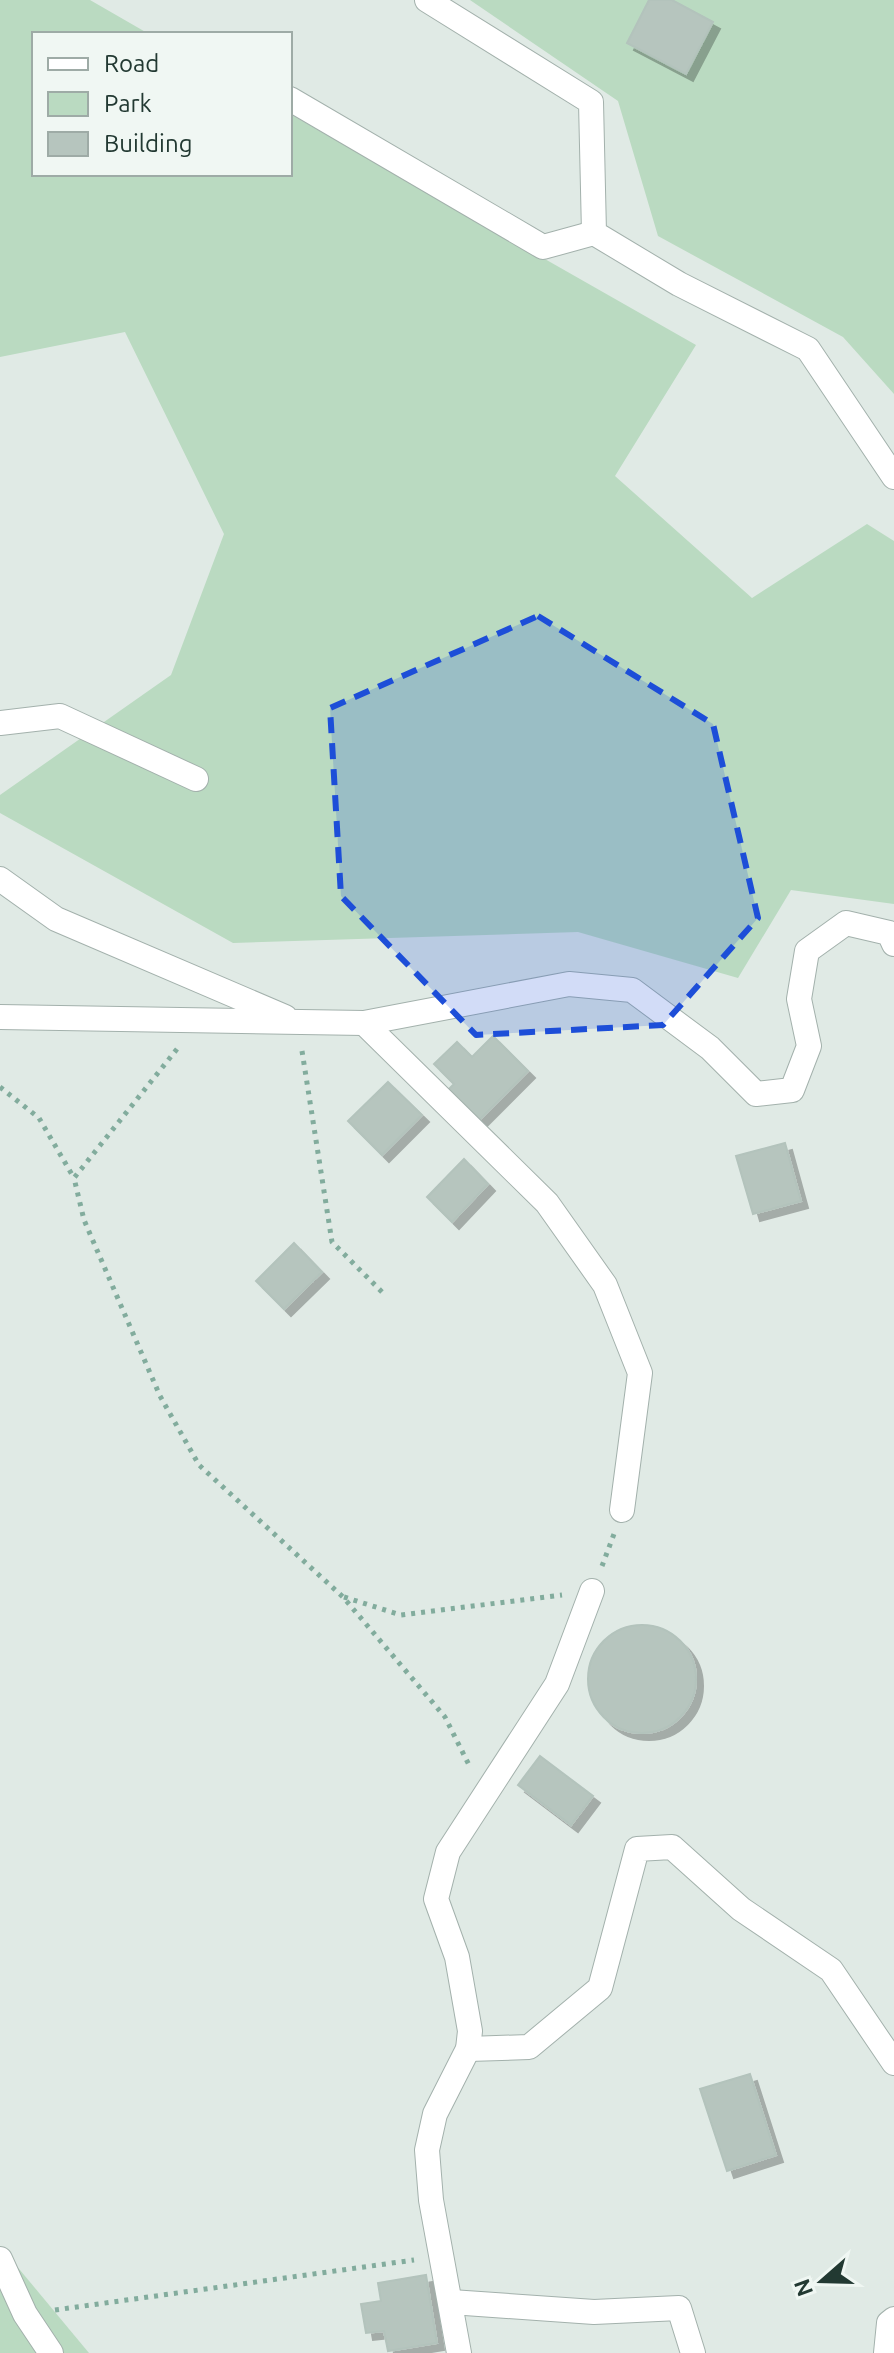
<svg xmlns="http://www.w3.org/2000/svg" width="894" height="2353" font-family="Ubuntu,sans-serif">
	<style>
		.green { fill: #badac1 }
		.building { fill: #b6c5be; stroke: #b3c3bc; stroke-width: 2; filter: url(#shadow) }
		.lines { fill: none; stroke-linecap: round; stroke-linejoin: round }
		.minor-casing { stroke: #a3b1ac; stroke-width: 26 }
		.path { stroke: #82ac9d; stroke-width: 5; stroke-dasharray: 4 6; stroke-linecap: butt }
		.minor { stroke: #fff; stroke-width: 24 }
		.marked { fill: #1d4ed8; fill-opacity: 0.2; stroke: #1d4ed8; stroke-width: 6; stroke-dasharray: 16 10; stroke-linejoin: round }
	</style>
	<defs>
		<filter id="shadow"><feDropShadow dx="7" dy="7" stdDeviation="0" flood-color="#0004"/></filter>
	</defs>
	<rect width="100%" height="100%" fill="#e0eae5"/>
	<g class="green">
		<polygon points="0,0 90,0 149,34 34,34 34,174 290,174 290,114 696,345 615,476 752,598 867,524 894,541 894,904 791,890 738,978 578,932 233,943 0,813 0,795 171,675 224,534 125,332 0,357"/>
		<polygon points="470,0 894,0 894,394 843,337 658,236 618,101"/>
		<polygon points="0,2246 89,2353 0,2353"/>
	</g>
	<g class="building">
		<polygon points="649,0 672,0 713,22 686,74 627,43"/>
		<polygon points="493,1036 528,1071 477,1122 446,1092 454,1084 434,1064 457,1042 472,1057"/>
		<polygon points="388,1082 422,1115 382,1155 348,1121"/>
		<polygon points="785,1143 801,1201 753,1214 736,1156"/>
		<polygon points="464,1159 488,1184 452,1222 427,1197"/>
		<polygon points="294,1243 322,1272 284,1309 256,1281"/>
		<circle cx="642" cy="1679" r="54"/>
		<polygon points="540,1756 593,1796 571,1825 518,1785"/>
		<polygon points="750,2074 776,2155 727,2171 700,2089"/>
		<polygon points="426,2275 437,2343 388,2351 384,2331 366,2333 361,2304 381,2301 378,2283"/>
	</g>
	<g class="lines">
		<defs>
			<g id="minor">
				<polyline points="427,0 591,102 594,233 679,284 808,349 894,477"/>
				<polyline points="290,99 543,247 594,233"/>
				<polyline points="0,723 60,716 196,779"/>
				<polyline points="0,879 56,919 285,1017"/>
				<polyline points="0,1017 364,1023 569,984 632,990 710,1048 756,1094 792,1090 809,1046 799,999 807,951 846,923 889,933 894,944"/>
				<polyline points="364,1023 547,1203 605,1285 640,1373 622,1510"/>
				<polyline points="468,2049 529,2047 600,1988 637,1849 672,1847 741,1909 831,1970 894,2063"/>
				<polyline points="0,2259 25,2314 51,2353"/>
				<polyline points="451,2302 594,2312 679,2308 693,2353"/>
				<polyline points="459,2353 431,2200 427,2150 435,2114 468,2049 470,2031 457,1957 436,1899 448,1852 557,1684 592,1591"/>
				<polyline points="886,2353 889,2323 894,2319"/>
			</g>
		</defs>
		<use href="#minor" class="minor-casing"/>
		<g class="path">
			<polyline points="177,1049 74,1178 84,1220 160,1396 199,1465 343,1597 445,1717 469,1765"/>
			<polyline points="302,1051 332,1242 386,1296"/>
			<polyline points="0,1087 39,1118 74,1178"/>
			<polyline points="602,1566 614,1534"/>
			<polyline points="344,1597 401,1615 562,1595"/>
			<polyline points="55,2310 414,2260"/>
		</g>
		<use href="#minor" class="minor"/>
	</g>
	<path class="marked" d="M538,616l175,108 45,194 -95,107 -187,10 -135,-139 -11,-188z"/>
	<rect x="32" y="32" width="260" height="144" fill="#f0f7f3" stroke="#9eaba6" stroke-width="2"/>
	<rect x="48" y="58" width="40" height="12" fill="#ffffff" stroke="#9eaba6" stroke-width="2"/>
	<text x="104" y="72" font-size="24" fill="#223932">Road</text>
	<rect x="48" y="92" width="40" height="24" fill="#badac1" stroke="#9eaba6" stroke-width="2"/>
	<text x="104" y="112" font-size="24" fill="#223932">Park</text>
	<rect x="48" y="132" width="40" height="24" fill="#b6c5be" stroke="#9eaba6" stroke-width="2"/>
	<text x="104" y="152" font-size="24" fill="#223932">Building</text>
	<g transform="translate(822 2281) rotate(250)" stroke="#f0f7f3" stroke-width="6" paint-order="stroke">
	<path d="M0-6L14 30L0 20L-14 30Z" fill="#223932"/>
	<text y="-12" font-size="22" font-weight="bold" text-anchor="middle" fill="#223932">N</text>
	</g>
</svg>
